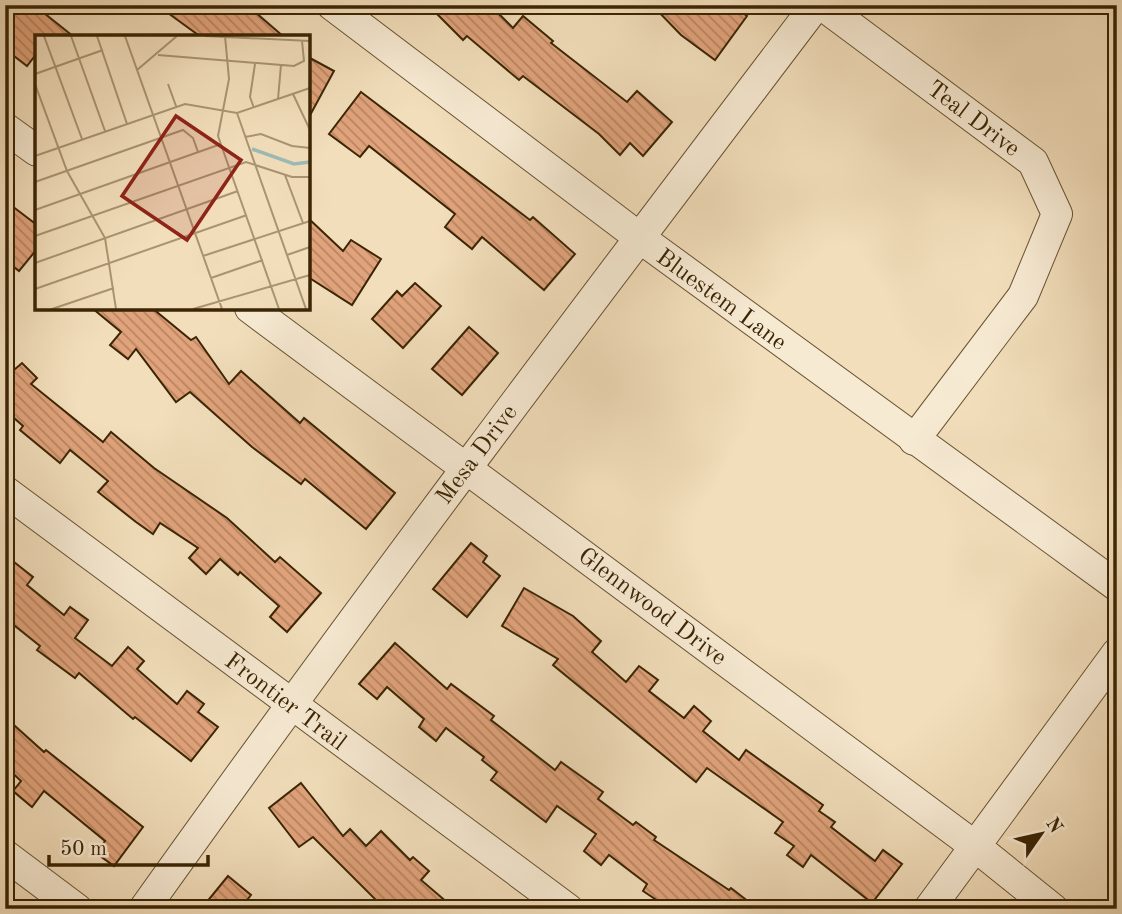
<svg xmlns="http://www.w3.org/2000/svg" width="1122" height="914" font-family="'Old Standard TT',serif">
	<style>
		.building { fill: url(#building-back-hatch); stroke: #3b2504; stroke-width: 2 }
		.lines { fill: none; stroke-linecap: round; stroke-linejoin: round }
		.minor-casing { stroke: #695332; stroke-width: 32 }
		.minor { stroke: #f7ead3; stroke-width: 30 }
		.labels { text-anchor: middle; stroke-width: 6; stroke-linejoin: round; paint-order: stroke }
		.street-label { font-size: 24px; fill: #3b2504; stroke: #f7ead3 }
		.inset-river { fill: none; stroke: #9cbbb5; stroke-width: 3.5 }
		.inset-road { fill: none; stroke: #a99472; stroke-width: 2 }
		.view { fill: #8f2418; fill-opacity: 0.15; stroke: #8f2418; stroke-width: 3.5 }
		.inset-edge { fill: none; stroke: #3b2504; stroke-width: 3.5 }
	</style>
	<defs>
		<pattern id="building-back-hatch" width="6" height="6" patternUnits="userSpaceOnUse" patternTransform="scale(1.75)"><rect width="6" height="6" fill="#e1a37b"/><path d="M-1 5l2 2M0 0l6 6M5-1l2 2" fill="none" stroke="#b88563"/></pattern>
	</defs>
	<rect width="100%" height="100%" fill="#f2debb"/>
	<filter id="stains"><feTurbulence type="fractalNoise" baseFrequency=".00286" numOctaves="4"/><feColorMatrix values="0 0 0 0 .2 0 0 0 0 .09 0 0 0 0 .02 0 0 0 .5 -.17"/></filter>
	<radialGradient id="worn" r=".72"><stop offset=".6" stop-color="#630" stop-opacity="0"/><stop offset="1" stop-color="#630" stop-opacity=".3"/></radialGradient>
	<g class="building">
		<polygon points="5,5 34,5 74,37 37,37 37,53 27,66 5,49"/>
		<polygon points="157,5 247,5 284,37 201,37"/>
		<polygon points="428,5 490,5 513,28 523,16 553,41 551,43 627,102 637,91 672,122 643,156 630,143 620,155 599,134 523,76 519,80 467,36 463,40"/>
		<polygon points="652,5 732,5 747,16 715,60 681,35"/>
		<polygon points="308,57 334,71 308,119"/>
		<polygon points="361,92 530,220 533,217 575,254 544,290 482,237 472,249 445,227 455,214 369,146 360,157 329,134"/>
		<polygon points="12,206 37,225 37,249 19,271 5,260 5,215"/>
		<polygon points="308,218 343,251 351,240 381,259 352,305 308,277"/>
		<polygon points="415,283 441,306 403,348 372,319 397,291 402,296"/>
		<polygon points="92,308 152,308 191,340 196,337 229,384 241,371 300,423 304,418 395,493 366,529 305,479 301,484 252,447 190,392 176,402 136,349 128,359 110,345 121,332"/>
		<polygon points="469,327 498,353 462,395 432,369"/>
		<polygon points="5,361 14,370 22,363 37,378 31,384 103,442 111,432 154,468 227,518 275,562 280,557 321,593 287,632 270,617 279,606 240,572 238,575 220,559 206,574 189,558 198,548 160,523 153,534 136,522 98,492 108,481 70,450 60,463 20,430 23,426 5,410"/>
		<polygon points="471,543 487,556 483,562 500,576 467,617 433,589"/>
		<polygon points="14,562 33,577 27,585 64,615 70,607 88,620 75,638 112,666 128,647 144,661 137,669 177,704 187,691 204,704 198,712 218,727 191,761 135,717 133,719 79,673 75,678 37,650 40,646 5,618 5,573"/>
		<polygon points="524,588 573,616 601,641 592,652 626,682 639,666 658,680 649,691 684,718 694,706 711,721 703,731 739,760 746,750 823,805 819,811 835,822 831,827 875,861 883,850 902,864 872,903 811,855 803,867 787,855 794,846 775,833 783,822 707,768 696,782 553,665 558,659 502,626"/>
		<polygon points="395,643 447,689 451,684 494,716 491,720 555,770 561,762 603,792 598,799 633,825 636,822 656,837 654,840 729,890 731,888 758,909 670,909 643,891 647,884 609,855 601,865 584,851 596,834 557,806 546,822 491,780 497,772 482,760 484,757 446,728 436,741 419,727 424,719 387,687 377,699 359,684"/>
		<polygon points="5,717 44,752 46,750 143,827 114,866 96,853 105,841 44,791 32,807 13,791 21,781 5,766"/>
		<polygon points="301,783 343,836 350,829 366,846 381,831 410,860 413,857 429,871 421,880 455,909 369,909 376,900 313,837 299,847 269,808"/>
		<polygon points="228,876 251,895 240,909 201,909"/>
	</g>
	<g class="lines">
		<defs>
			<g id="minor">
				<polyline points="332,5 640,238 1117,586"/>
				<polyline points="822,5 1033,162 1057,214 1023,296 914,440"/>
				<polyline points="5,128 37,151"/>
				<polyline points="250,308 976,847 1053,909"/>
				<polyline points="5,491 568,909"/>
				<polyline points="5,855 77,909"/>
				<path d="M144,909c218,-306 445,-605 672,-904"/>
				<polyline points="929,909 1117,653"/>
			</g>
		</defs>
		<use href="#minor" class="minor-casing"/>
		<use href="#minor" class="minor"/>
	</g>
	<g class="labels">
		<g class="street-label">
			<text transform="translate(974 118) rotate(37)" y="8">Teal Drive</text>
			<text transform="translate(722 299) rotate(36)" y="8">Bluestem Lane</text>
			<text transform="translate(476 454) rotate(-53)" y="8">Mesa Drive</text>
			<text transform="translate(653 606) rotate(37)" y="8">Glennwood Drive</text>
			<text transform="translate(286 701) rotate(37)" y="8">Frontier Trail</text>
		</g>
	</g>
	<g transform="translate(35 35)">
		<rect width="275" height="275" fill="#f2debb"/>
		<path class="inset-river" d="M217,114l42,15 16,-2"/>
		<path class="inset-road" d="M9,1l38,103M36,1l34,95M62,1l30,88M90,1l97,273M170,1l105,5M190,1l4,43 -11,57 61,173M123,20l136,11 10,-5 -2,-20M102,35l40,-34M0,39l68,-24M0,49l32,87 38,67 11,71M133,49l8,22M258,59l17,36M243,64l3,-34M219,73l-4,-11 5,-33M202,78l69,196M210,102l16,-3 31,12 18,2M0,121l150,-52 52,9 73,-25M250,140l18,48M0,147l148,-52 10,8 5,14M0,175l186,-66M0,201l211,-74 46,15h18M252,220l23,-8M168,221l107,-35M0,228l203,-72M176,243l52,-18M0,254l212,-74M17,274l62,-21M158,274l117,-34"/>
		<path class="view" d="M141,81l65,44 -54,80 -65,-44z"/>
		<rect width="275" height="275" class="inset-edge"/>
	</g>
	<rect width="1122" height="914" fill="none" stroke="#f2debb" stroke-width="28"/>
	<rect x="7" y="7" width="1108" height="900" fill="none" stroke="#3b2504" stroke-width="3.5"/>
	<rect x="14" y="14" width="1094" height="886" fill="none" stroke="#3b2504" stroke-width="2"/>
	<g transform="translate(1041 834) rotate(56)" stroke="#f7ead3" stroke-width="5" paint-order="stroke">
	<path d="M0-5L12 26L0 18L-12 26Z" fill="#3b2504"/>
	<text y="-10" font-size="19" font-weight="bold" text-anchor="middle" fill="#3b2504">N</text>
	</g>
	<path d="M49 855v10h159v-10" fill="none" stroke="#3b2504" stroke-width="3.5"/>
	<text x="60" y="855" font-size="21" fill="#3b2504" stroke="#f7ead3" stroke-width="5" paint-order="stroke">50 m</text>
	<rect width="100%" height="100%" filter="url(#stains)"/>
	<rect width="100%" height="100%" fill="url(#worn)"/>
</svg>
